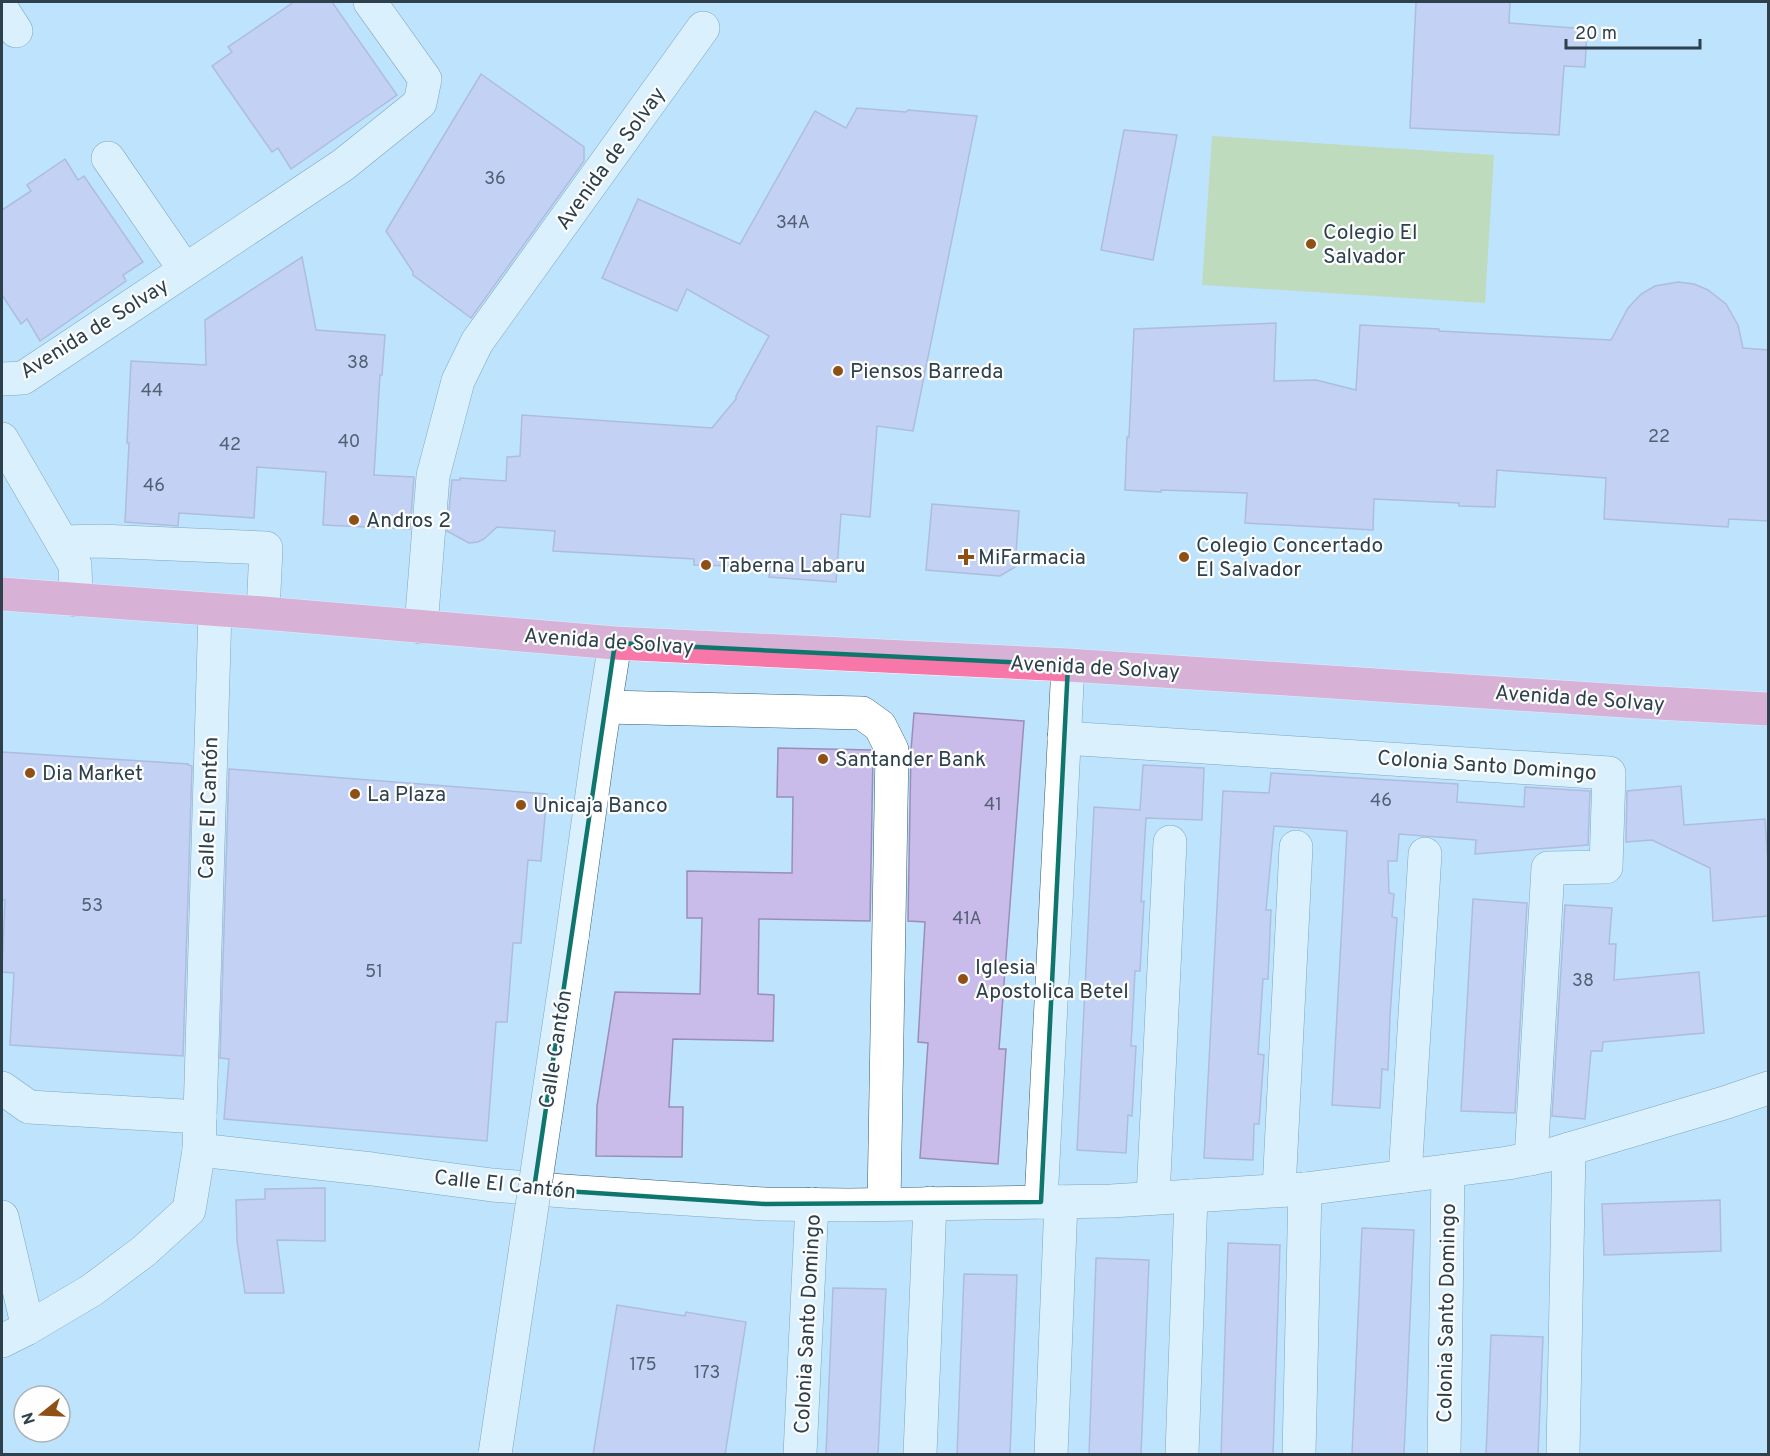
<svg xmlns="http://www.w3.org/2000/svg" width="1770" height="1456" font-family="Overpass,sans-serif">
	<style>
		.green { fill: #bfd074 }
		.building { fill: #c9bcea; stroke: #9a8eb9; stroke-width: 1.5 }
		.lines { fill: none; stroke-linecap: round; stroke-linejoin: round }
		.minor-casing { stroke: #315c77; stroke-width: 34 }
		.highway-casing { stroke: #fff; stroke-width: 34 }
		.minor { stroke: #fff; stroke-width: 33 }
		.highway { stroke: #f677a8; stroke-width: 33 }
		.minor-bridge-casing { stroke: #315c77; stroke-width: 34; stroke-linecap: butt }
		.minor-bridge { stroke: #fff; stroke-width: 33 }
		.marked { fill: none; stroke: #0f766e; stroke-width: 4.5; stroke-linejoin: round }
		.poi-dot { fill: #8f5016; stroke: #fefefe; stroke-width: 2 }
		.labels { text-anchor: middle; stroke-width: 4.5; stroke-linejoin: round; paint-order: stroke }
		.number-label { font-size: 18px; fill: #545f74 }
		.street-label { font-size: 21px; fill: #2d404c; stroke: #fefefe }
		.poi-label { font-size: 21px; fill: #2d404c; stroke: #fefefe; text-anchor: start }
	</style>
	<rect width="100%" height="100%" fill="#bee3fc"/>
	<polygon class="green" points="1212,136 1494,155 1485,303 1202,285"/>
	<g class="building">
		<polygon points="294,2 332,2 397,95 291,169 278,148 272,152 212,66 232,52 228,47"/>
		<polygon points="1416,2 1510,2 1509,23 1587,29 1585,67 1564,66 1559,135 1410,128"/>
		<polygon points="481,74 584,147 584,161 471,318 413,275 413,272 386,231"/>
		<polygon points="857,108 906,112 908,110 977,116 913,431 877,426 870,517 841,514 836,582 769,577 770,567 694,565 694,559 553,551 555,531 497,527 484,539 478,542 469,543 447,531 452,480 460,480 460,478 506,481 507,457 520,456 522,415 712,428 736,399 736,396 769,336 687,289 677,311 602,278 638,199 740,244 815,111 846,128"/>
		<polygon points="1124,130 1177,135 1153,260 1101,250"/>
		<polygon points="65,159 78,180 84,176 143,262 123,275 126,281 40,341 27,319 21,324 2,295 2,210 31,191 27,185"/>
		<polygon points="302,257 316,330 385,335 382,375 380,375 374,475 414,477 410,529 323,525 326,472 257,467 254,518 179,513 178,526 125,522 129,443 127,443 131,361 206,365 205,320"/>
		<polygon points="1678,282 1694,284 1708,290 1726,304 1738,325 1743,348 1768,350 1768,521 1729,519 1728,527 1604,519 1606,478 1497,470 1495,507 1459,506 1459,503 1374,499 1373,530 1245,523 1247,493 1161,490 1161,492 1125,490 1127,437 1129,437 1134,329 1276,323 1274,381 1316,380 1356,390 1360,325 1439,329 1439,331 1611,340 1628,308 1641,294 1655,286"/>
		<polygon points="932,504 1019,511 1015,567 1000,576 926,570"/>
		<polygon points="914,713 1024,721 999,1049 1006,1049 998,1164 920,1158 928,1043 918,1042 925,922 908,921 911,750"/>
		<polygon points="778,748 871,750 873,754 870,921 759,919 758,994 774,995 773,1041 673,1039 669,1107 683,1107 682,1157 596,1156 597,1106 615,992 700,994 702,918 687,918 687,871 792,873 793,797 777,797"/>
		<polygon points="2,752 188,764 188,765 192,766 183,1056 10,1045 14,973 2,972 5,900 2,900"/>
		<polygon points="1143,765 1204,768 1202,820 1146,818 1141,902 1144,901 1140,971 1135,971 1131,1046 1136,1046 1132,1116 1128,1115 1126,1153 1077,1150 1094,807 1140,810"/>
		<polygon points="229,769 547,794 541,861 528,860 521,943 513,943 507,1022 496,1022 487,1141 224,1119 229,1059 220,1058"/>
		<polygon points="1271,773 1458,784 1457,802 1524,807 1525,787 1590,791 1588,845 1475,854 1476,840 1399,834 1397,861 1388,861 1389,893 1394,894 1392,917 1397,918 1390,1016 1388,1070 1382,1069 1380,1108 1332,1105 1347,831 1274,826 1266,910 1271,910 1268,979 1263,979 1258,1054 1264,1055 1259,1124 1254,1124 1253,1160 1204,1158 1223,791 1269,793"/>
		<polygon points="1681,786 1684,825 1765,819 1768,863 1768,916 1713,921 1710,868 1652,840 1626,842 1627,791"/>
		<polygon points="1473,899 1527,903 1515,1113 1461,1111"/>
		<polygon points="1565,905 1612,908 1609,944 1616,944 1614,980 1699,972 1704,1033 1603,1042 1602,1051 1591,1051 1585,1119 1552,1116"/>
		<polygon points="325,1188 325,1241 277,1240 284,1293 245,1293 237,1241 236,1200 265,1199 265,1189"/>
		<polygon points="1720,1200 1721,1251 1604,1255 1602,1204"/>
		<polygon points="1362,1228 1414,1230 1404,1455 1352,1455"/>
		<polygon points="1228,1243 1280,1245 1273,1455 1221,1455"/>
		<polygon points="1096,1258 1149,1260 1141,1455 1089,1455"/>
		<polygon points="964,1274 1017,1275 1010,1455 957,1455"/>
		<polygon points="833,1288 886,1289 878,1455 826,1455"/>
		<polygon points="617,1305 685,1316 686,1312 746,1322 725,1455 593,1455"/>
		<polygon points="1491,1335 1543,1337 1538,1455 1486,1455"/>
	</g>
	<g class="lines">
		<defs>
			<g id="minor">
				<polyline points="2,9 16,31"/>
				<polyline points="108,158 185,270"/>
				<polyline points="2,379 23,378 343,165 420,103 425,79 370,2"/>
				<polyline points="2,439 75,565 76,600"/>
				<polyline points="63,542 99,541 266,548 263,613"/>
				<polyline points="421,627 433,476 458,381 477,342 703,28"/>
				<polyline points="606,707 862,713 880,726 892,750 884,1203"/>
				<polyline points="1064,738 1609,773 1606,867 1548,868 1531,1159"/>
				<polyline points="572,938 599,744 615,643"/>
				<polyline points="2,1088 29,1107 200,1117"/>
				<polyline points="199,1150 372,1169 492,1185 563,1191 765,1204 849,1205 1111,1201 1305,1189 1508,1163 1549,1155 1724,1103 1768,1088"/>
				<polyline points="1405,1176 1425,854"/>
				<polyline points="1279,1190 1296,847"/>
				<polyline points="1153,1198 1170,842"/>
				<polyline points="1041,1202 1068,665"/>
				<polyline points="2,1217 28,1328"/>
				<polyline points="2,1341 28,1328 92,1290 144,1251 189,1210 199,1150 215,610"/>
				<polyline points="800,1454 812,1204"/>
				<polyline points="920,1454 930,1203"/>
				<polyline points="1051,1454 1061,1202"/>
				<polyline points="1182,1454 1191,1196"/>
				<polyline points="1299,1454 1305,1189"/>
				<polyline points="1444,1454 1448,1171"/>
				<polyline points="1563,1454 1569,1149"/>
			</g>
			<polyline id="highway" points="2,594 263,613 615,643 1068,665 1639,702 1768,709"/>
		</defs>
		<use href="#minor" class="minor-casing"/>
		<use href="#highway" class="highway-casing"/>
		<use href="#minor" class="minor"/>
		<use href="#highway" class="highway"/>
		<defs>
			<polyline id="minor-bridge" points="495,1454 572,938"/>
		</defs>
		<use href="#minor-bridge" class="minor-bridge-casing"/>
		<use href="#minor-bridge" class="minor-bridge"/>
	</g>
	<path d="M0 0H1770V1456H0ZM615,643l453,22 -27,537 -276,2 -231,-15z" fill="#bee3fc" fill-opacity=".55" fill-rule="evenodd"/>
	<path class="marked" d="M615,643l453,22 -27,537 -276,2 -231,-15z"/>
	<g class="poi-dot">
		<circle cx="1311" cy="244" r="6"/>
		<circle cx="838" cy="371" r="6"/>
		<circle cx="354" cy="520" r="6"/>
		<path d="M963 548h6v6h6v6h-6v6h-6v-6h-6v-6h6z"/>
		<circle cx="1184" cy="557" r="6"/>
		<circle cx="706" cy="565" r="6"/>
		<circle cx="823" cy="759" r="6"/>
		<circle cx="30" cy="773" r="6"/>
		<circle cx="355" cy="794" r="6"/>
		<circle cx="521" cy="805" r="6"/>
		<circle cx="963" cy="979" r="6"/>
	</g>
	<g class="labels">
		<g class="number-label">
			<text x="495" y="184">36</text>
			<text x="793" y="228">34A</text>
			<text x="358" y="368">38</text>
			<text x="152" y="396">44</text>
			<text x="1659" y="442">22</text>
			<text x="349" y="447">40</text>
			<text x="230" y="450">42</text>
			<text x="154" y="491">46</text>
			<text x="1381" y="806">46</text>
			<text x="993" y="810">41</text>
			<text x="92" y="911">53</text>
			<text x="967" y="924">41A</text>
			<text x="374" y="977">51</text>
			<text x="1583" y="986">38</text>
			<text x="643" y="1370">175</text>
			<text x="707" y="1378">173</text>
		</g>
		<g class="street-label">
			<text transform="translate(610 158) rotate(-54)" y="7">Avenida de Solvay</text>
			<text transform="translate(94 328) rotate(-32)" y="7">Avenida de Solvay</text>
			<text transform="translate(609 641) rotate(4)" y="7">Avenida de Solvay</text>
			<text transform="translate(1095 667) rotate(3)" y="7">Avenida de Solvay</text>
			<text transform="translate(1580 698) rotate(4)" y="7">Avenida de Solvay</text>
			<text transform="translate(1487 765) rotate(4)" y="7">Colonia Santo Domingo</text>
			<text transform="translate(208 808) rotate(-88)" y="7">Calle El Cantón</text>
			<text transform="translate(555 1049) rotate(-81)" y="7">Calle Cantón</text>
			<text transform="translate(505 1184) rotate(6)" y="7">Calle El Cantón</text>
			<text transform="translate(1446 1313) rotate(-89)" y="7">Colonia Santo Domingo</text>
			<text transform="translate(807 1324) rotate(-87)" y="7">Colonia Santo Domingo</text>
		</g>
		<g class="poi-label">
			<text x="1323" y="239">Colegio El<tspan x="1323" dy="24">Salvador</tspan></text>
			<text x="850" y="378">Piensos Barreda</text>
			<text x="366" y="527">Andros 2</text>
			<text x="1196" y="552">Colegio Concertado<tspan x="1196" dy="24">El Salvador</tspan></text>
			<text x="978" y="564">MiFarmacia</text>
			<text x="718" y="572">Taberna Labaru</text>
			<text x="835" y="766">Santander Bank</text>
			<text x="42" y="780">Dia Market</text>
			<text x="367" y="801">La Plaza</text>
			<text x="533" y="812">Unicaja Banco</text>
			<text x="975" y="974">Iglesia<tspan x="975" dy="24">Apostolica Betel</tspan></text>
		</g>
	</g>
	<rect width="1770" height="1456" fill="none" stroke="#2d404c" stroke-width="6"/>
	<g transform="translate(42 1414) rotate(252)"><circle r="28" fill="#fefefe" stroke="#aab2b7" stroke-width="1.5"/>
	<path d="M0-4.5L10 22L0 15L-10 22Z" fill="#8f5016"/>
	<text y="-9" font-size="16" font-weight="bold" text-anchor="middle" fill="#2d404c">N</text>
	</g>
	<path d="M1566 39v9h134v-9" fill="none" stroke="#2d404c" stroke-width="3"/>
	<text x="1575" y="39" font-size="18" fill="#2d404c" stroke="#fefefe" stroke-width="4.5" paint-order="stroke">20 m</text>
</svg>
